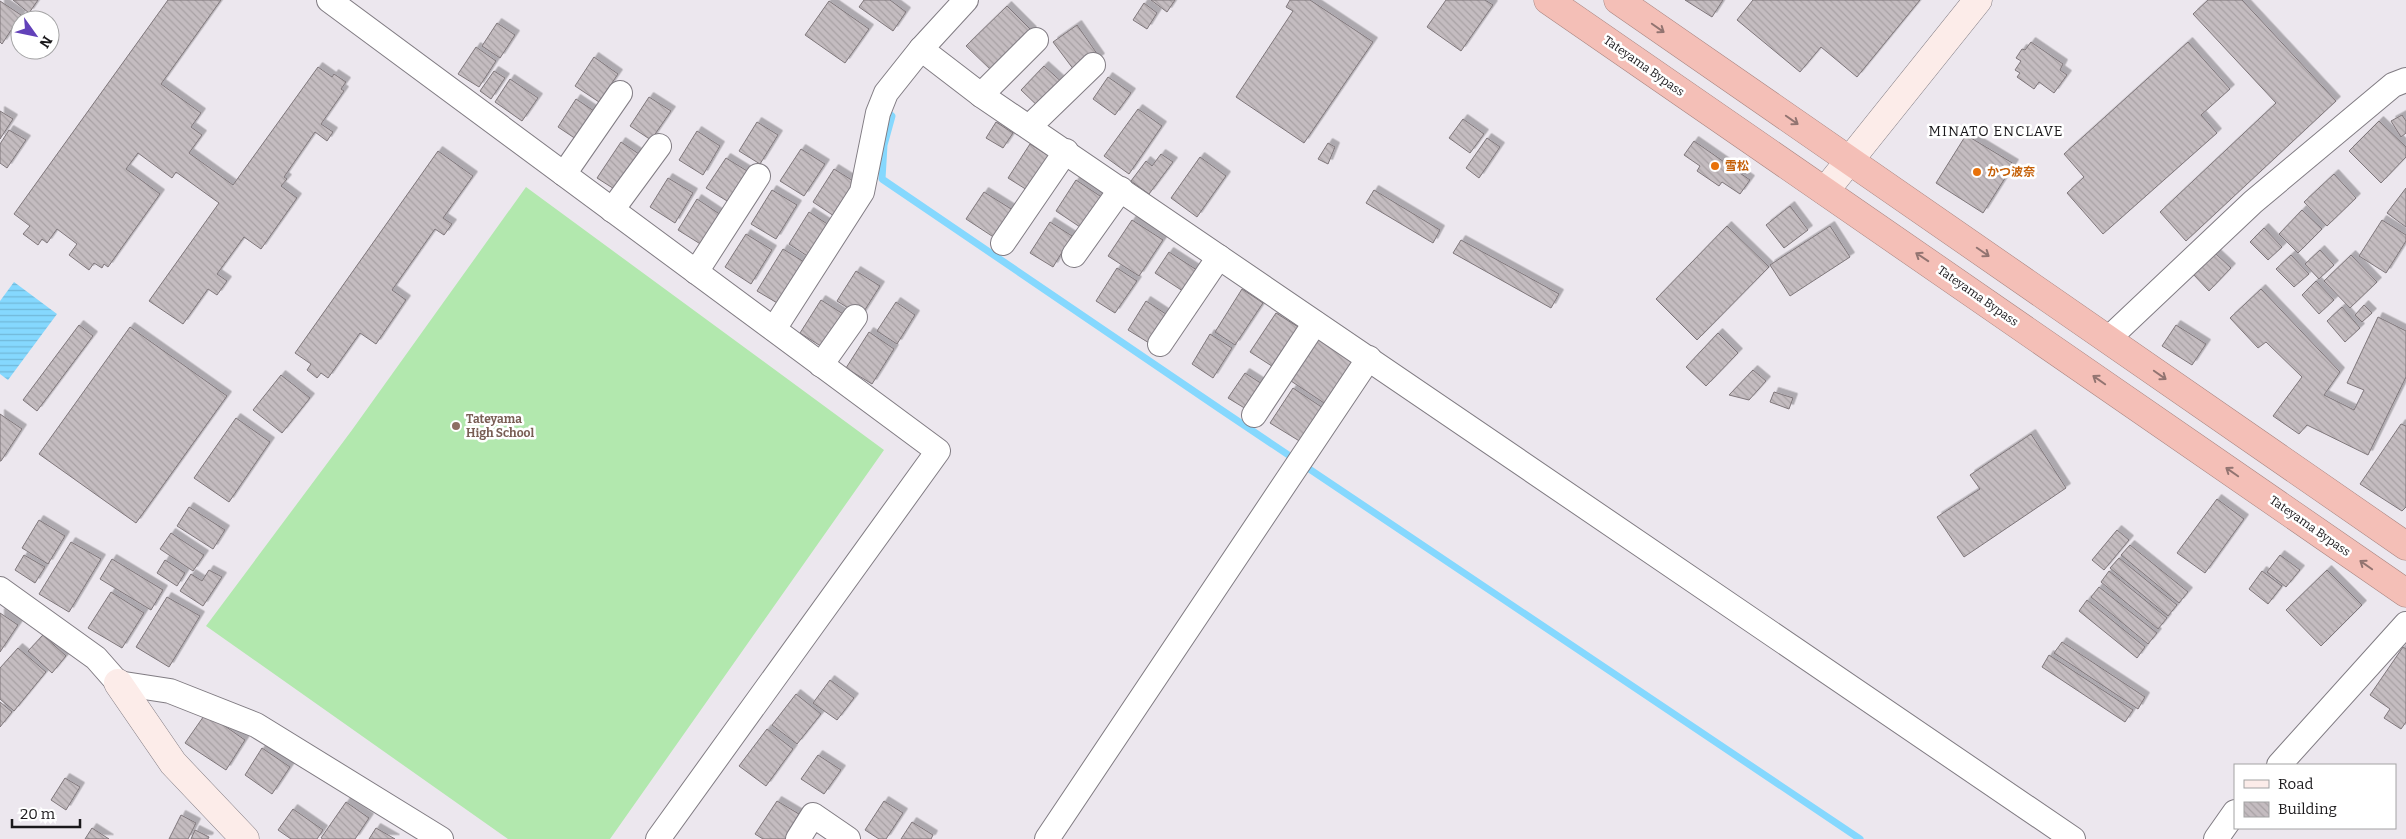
<svg xmlns="http://www.w3.org/2000/svg" width="2406" height="839" font-family="Bitter,'Noto Sans JP',serif">
	<style>
		.garden { fill: #b2e8ae }
		.water { fill: url(#water-rules) }
		.lines { fill: none; stroke-linecap: round; stroke-linejoin: round }
		.stream { stroke: #85d8fe; stroke-width: 7 }
		.building { fill: url(#building-back-hatch); stroke: #7f777b; filter: url(#shadow) }
		.street-casing { stroke: #817c83; stroke-width: 26 }
		.secondary-casing { stroke: #817c83; stroke-width: 29 }
		.highway-casing { stroke: #a88580; stroke-width: 29 }
		.street { stroke: #fff; stroke-width: 24 }
		.secondary { stroke: #fcece9; stroke-width: 28 }
		.highway { stroke: #f4bfb7; stroke-width: 28 }
		.oneway { stroke: #927471 }
		.food-dot { fill: #e8710a; stroke: #fff; stroke-width: 2 }
		.education-dot { fill: #8d6e63; stroke: #fff; stroke-width: 2 }
		.labels { text-anchor: middle; stroke-width: 5; stroke-linejoin: round; paint-order: stroke }
		.street-label { font-size: 12px; fill: #1a181b; stroke: #fff }
		.food-label { font-size: 12px; font-weight: bold; fill: #c56008; stroke: #fff; text-anchor: start }
		.education-label { font-size: 12px; font-weight: bold; fill: #785e54; stroke: #fff; text-anchor: start }
		.neighbourhood-label { font-size: 14px; letter-spacing: 1px; fill: #1a181b; stroke: #fff }
	</style>
	<defs>
		<pattern id="water-rules" width="6" height="5" patternUnits="userSpaceOnUse" patternTransform="scale(1.25)"><rect width="6" height="5" fill="#85d8fe"/><path d="M0 2.5h6" fill="none" stroke="#72b9d9"/></pattern>
		<pattern id="building-back-hatch" width="6" height="6" patternUnits="userSpaceOnUse" patternTransform="scale(1.25)"><rect width="6" height="6" fill="#c4bcc0"/><path d="M-1 5l2 2M0 0l6 6M5-1l2 2" fill="none" stroke="#a8a1a4"/></pattern>
		<filter id="shadow"><feDropShadow dx="4.5" dy="-4.5" stdDeviation="0" flood-color="#0004"/></filter>
	</defs>
	<rect width="100%" height="100%" fill="#ece7ee"/>
	<polygon class="garden" points="526,187 884,450 610,839 508,839 206,626 352,430"/>
	<polygon class="water" points="14,282 57,314 8,380 0,374 0,301"/>
	<g class="lines">
		<polyline class="stream" points="887,112 892,116 884,145 882,179 1220,409 1860,839"/>
	</g>
	<g class="building">
		<polygon points="13,0 38,0 29,13"/>
		<polygon points="168,0 221,0 161,84 201,113 191,127 202,135 189,153 233,185 318,67 332,77 334,74 346,82 341,89 344,91 321,124 333,132 327,141 315,132 284,177 287,179 281,186 297,198 261,249 244,237 217,274 227,281 217,295 208,289 183,324 149,301 219,203 176,172 172,178 138,153 126,169 160,194 108,267 104,264 102,268 94,263 89,270 69,255 77,244 57,229 47,243 42,239 38,245 23,234 30,226 14,214"/>
		<polygon points="864,0 890,0 906,12 893,31 859,7"/>
		<polygon points="1151,0 1175,0 1167,12"/>
		<polygon points="1290,0 1310,0 1373,42 1304,143 1236,97 1293,11 1286,7"/>
		<polygon points="1446,0 1485,0 1493,5 1461,51 1427,27"/>
		<polygon points="1685,0 1723,0 1712,17"/>
		<polygon points="1753,0 1920,0 1857,77 1821,47 1800,72 1737,20"/>
		<polygon points="2208,0 2242,0 2336,101 2186,241 2160,212 2276,103 2193,14"/>
		<polygon points="0,1 21,15 2,44 0,42"/>
		<polygon points="829,1 869,29 845,63 805,35"/>
		<polygon points="1144,3 1157,13 1147,29 1133,20"/>
		<polygon points="1007,6 1032,31 992,71 966,46"/>
		<polygon points="497,23 515,35 500,58 482,46"/>
		<polygon points="1077,25 1100,58 1077,74 1053,42"/>
		<polygon points="2031,42 2063,64 2060,70 2067,75 2054,93 2039,82 2034,89 2017,77 2020,73 2015,70 2021,61 2016,58 2022,49 2025,50"/>
		<polygon points="2188,42 2230,89 2201,115 2217,133 2103,234 2067,193 2084,177 2064,154"/>
		<polygon points="476,47 496,61 479,87 458,74"/>
		<polygon points="594,57 618,74 599,102 575,86"/>
		<polygon points="1044,66 1065,85 1042,110 1021,90"/>
		<polygon points="494,71 505,78 491,99 480,91"/>
		<polygon points="1108,77 1131,93 1115,115 1093,99"/>
		<polygon points="510,79 538,98 522,121 495,102"/>
		<polygon points="649,97 671,111 651,140 630,126"/>
		<polygon points="576,99 600,115 582,143 558,127"/>
		<polygon points="1138,109 1162,126 1129,174 1104,156"/>
		<polygon points="0,111 13,119 0,139"/>
		<polygon points="2402,115 2406,121 2406,133 2401,137 2391,121"/>
		<polygon points="1463,119 1484,134 1470,153 1449,138"/>
		<polygon points="2379,121 2406,147 2406,157 2381,183 2349,151"/>
		<polygon points="757,122 778,135 760,164 739,151"/>
		<polygon points="996,122 1013,133 1003,148 986,138"/>
		<polygon points="9,130 26,140 7,168 0,163 0,144"/>
		<polygon points="697,131 720,146 703,175 679,160"/>
		<polygon points="1966,135 2014,164 1983,213 1936,183"/>
		<polygon points="1487,138 1500,147 1479,178 1466,168"/>
		<polygon points="1694,141 1750,180 1740,194 1722,182 1719,186 1697,171 1700,166 1684,155"/>
		<polygon points="621,142 642,156 619,192 597,178"/>
		<polygon points="1328,143 1335,147 1328,164 1318,159"/>
		<polygon points="1030,144 1057,161 1035,195 1008,178"/>
		<polygon points="801,149 825,164 804,196 780,181"/>
		<polygon points="438,151 473,176 443,218 452,224 444,235 435,229 392,290 406,300 376,344 360,333 328,378 321,373 317,378 307,370 311,364 295,353"/>
		<polygon points="1161,154 1173,162 1149,194 1131,181 1146,161 1152,166"/>
		<polygon points="1200,157 1226,176 1197,217 1171,198"/>
		<polygon points="726,158 752,174 732,204 706,188"/>
		<polygon points="834,169 858,184 837,218 813,202"/>
		<polygon points="2334,174 2356,198 2327,226 2304,202"/>
		<polygon points="668,178 693,193 675,223 650,207"/>
		<polygon points="1076,180 1103,198 1083,229 1056,211"/>
		<polygon points="2406,188 2406,227 2387,213"/>
		<polygon points="772,190 797,205 776,239 751,224"/>
		<polygon points="1374,190 1440,230 1433,243 1366,203"/>
		<polygon points="984,192 1016,212 998,240 966,219"/>
		<polygon points="697,199 721,215 702,245 678,230"/>
		<polygon points="1790,206 1808,230 1784,248 1766,225"/>
		<polygon points="2302,210 2322,229 2298,253 2279,234"/>
		<polygon points="809,212 835,229 815,261 789,244"/>
		<polygon points="1132,220 1163,240 1139,276 1108,256"/>
		<polygon points="2382,220 2406,235 2406,241 2386,273 2359,256"/>
		<polygon points="1050,222 1072,236 1053,267 1030,253"/>
		<polygon points="1727,226 1769,267 1697,340 1656,299"/>
		<polygon points="1830,226 1850,257 1790,296 1770,265"/>
		<polygon points="2264,228 2282,247 2268,260 2250,242"/>
		<polygon points="746,234 772,250 751,284 725,267"/>
		<polygon points="1461,240 1559,294 1551,308 1453,253"/>
		<polygon points="783,249 809,265 784,307 757,291"/>
		<polygon points="2320,250 2334,265 2319,279 2305,264"/>
		<polygon points="1169,252 1203,274 1189,295 1155,273"/>
		<polygon points="2214,252 2231,268 2209,291 2193,274"/>
		<polygon points="2291,255 2309,274 2294,287 2276,269"/>
		<polygon points="2351,255 2377,282 2350,308 2324,281"/>
		<polygon points="1117,268 1137,281 1115,313 1096,301"/>
		<polygon points="856,271 880,286 861,316 837,301"/>
		<polygon points="2316,281 2334,300 2319,314 2302,295"/>
		<polygon points="1242,289 1263,303 1235,345 1215,332"/>
		<polygon points="2261,289 2340,372 2324,395 2354,410 2364,390 2347,383 2378,317 2406,331 2406,377 2368,455 2307,425 2299,434 2273,416 2302,377 2266,342 2258,348 2230,318"/>
		<polygon points="821,300 848,317 827,350 800,333"/>
		<polygon points="1146,301 1172,318 1154,346 1128,330"/>
		<polygon points="896,302 915,315 897,344 877,331"/>
		<polygon points="2364,305 2372,313 2362,322 2355,315"/>
		<polygon points="2342,307 2360,328 2345,342 2327,321"/>
		<polygon points="1276,313 1303,330 1278,370 1250,352"/>
		<polygon points="79,325 93,336 37,411 23,400"/>
		<polygon points="2176,325 2206,344 2192,365 2162,346"/>
		<polygon points="130,327 227,396 136,523 39,454"/>
		<polygon points="869,332 894,349 872,384 846,368"/>
		<polygon points="1318,333 1361,360 1330,407 1288,379"/>
		<polygon points="1718,333 1738,353 1706,386 1686,367"/>
		<polygon points="1210,334 1232,348 1213,378 1192,364"/>
		<polygon points="1753,370 1766,381 1749,400 1729,395"/>
		<polygon points="1245,373 1267,387 1251,412 1228,398"/>
		<polygon points="281,375 310,398 282,433 253,410"/>
		<polygon points="1293,388 1323,408 1301,442 1270,423"/>
		<polygon points="1774,392 1793,398 1789,409 1770,402"/>
		<polygon points="0,414 22,429 1,461 0,461"/>
		<polygon points="236,418 270,442 229,502 194,478"/>
		<polygon points="2401,424 2406,426 2406,507 2402,511 2360,484"/>
		<polygon points="2031,434 2066,488 1964,557 1937,517 1980,489 1970,475"/>
		<polygon points="2217,499 2244,519 2205,573 2177,553"/>
		<polygon points="189,507 225,530 213,549 177,526"/>
		<polygon points="39,520 65,536 48,564 22,548"/>
		<polygon points="2117,530 2129,540 2104,570 2092,560"/>
		<polygon points="171,533 204,555 193,571 160,549"/>
		<polygon points="71,542 101,559 69,612 39,594"/>
		<polygon points="2130,545 2188,592 2179,603 2121,555"/>
		<polygon points="24,555 45,567 35,583 15,570"/>
		<polygon points="2280,555 2300,570 2286,587 2267,572"/>
		<polygon points="2119,558 2177,605 2168,616 2110,568"/>
		<polygon points="112,559 163,590 151,610 100,579"/>
		<polygon points="165,560 185,573 177,586 157,573"/>
		<polygon points="209,570 222,577 203,606 180,591 191,574 202,581"/>
		<polygon points="2327,570 2362,605 2321,646 2286,610"/>
		<polygon points="2109,571 2167,618 2158,629 2101,582"/>
		<polygon points="2262,571 2282,586 2268,604 2249,589"/>
		<polygon points="2099,587 2157,633 2148,644 2091,597"/>
		<polygon points="111,592 144,613 122,648 88,628"/>
		<polygon points="167,597 200,616 169,667 136,647"/>
		<polygon points="2087,600 2145,647 2137,658 2079,611"/>
		<polygon points="0,613 18,625 0,652"/>
		<polygon points="43,635 66,656 52,673 28,651"/>
		<polygon points="2062,642 2145,697 2138,709 2054,653"/>
		<polygon points="2403,647 2406,649 2406,722 2401,729 2384,718 2390,709 2370,695"/>
		<polygon points="18,648 46,672 14,711 0,699 0,668"/>
		<polygon points="2049,655 2133,710 2125,722 2042,667"/>
		<polygon points="830,680 854,698 837,720 813,703"/>
		<polygon points="796,694 821,714 797,744 772,725"/>
		<polygon points="0,702 12,712 0,727"/>
		<polygon points="206,713 245,740 226,770 185,743"/>
		<polygon points="767,729 793,749 766,786 739,766"/>
		<polygon points="262,748 290,767 272,794 245,775"/>
		<polygon points="818,755 841,770 824,794 801,779"/>
		<polygon points="65,778 80,787 66,810 51,800"/>
		<polygon points="777,801 804,817 791,839 763,839 755,834"/>
		<polygon points="884,801 903,813 886,839 879,839 865,830"/>
		<polygon points="346,802 369,818 355,839 323,839 321,838"/>
		<polygon points="293,809 323,830 317,839 291,839 278,830"/>
		<polygon points="181,815 196,823 188,839 169,839"/>
		<polygon points="912,822 933,835 931,839 901,839"/>
		<polygon points="92,828 109,839 85,839"/>
		<polygon points="376,828 395,839 369,839"/>
		<polygon points="195,830 209,837 208,839 191,839"/>
	</g>
	<g class="lines">
		<defs>
			<g id="street">
				<polyline points="329,0 938,451 658,839"/>
				<polyline points="921,49 981,95 2073,839"/>
				<polyline points="981,95 1036,40"/>
				<polyline points="1030,126 1093,65"/>
				<polyline points="564,174 620,93"/>
				<polyline points="612,210 659,146"/>
				<polyline points="1003,243 1066,151"/>
				<polyline points="1074,255 1121,189"/>
				<polyline points="696,272 758,176"/>
				<polyline points="774,329 862,192 878,113 886,93 921,49 966,0"/>
				<polyline points="2108,339 2253,202 2393,85 2406,80"/>
				<polyline points="1160,344 1219,257"/>
				<polyline points="821,365 855,317"/>
				<polyline points="1254,415 1315,323"/>
				<polyline points="0,589 96,658 118,683 170,691 256,725 441,839"/>
				<polyline points="2279,765 2406,624"/>
				<polyline points="798,839 813,815 848,839"/>
				<polyline points="1047,839 1369,358"/>
				<polyline points="2216,839 2235,812"/>
			</g>
			<g id="secondary">
				<polyline points="1825,191 1978,0"/>
				<polyline points="118,683 173,763 245,839"/>
			</g>
			<g id="highway">
				<polyline points="1548,0 2406,593"/>
				<polyline points="1618,0 2406,546"/>
			</g>
		</defs>
		<use href="#street" class="street-casing"/>
		<use href="#secondary" class="secondary-casing"/>
		<use href="#highway" class="highway-casing"/>
		<use href="#street" class="street"/>
		<use href="#secondary" class="secondary"/>
		<use href="#highway" class="highway"/>
	</g>
	<defs><path id="oneway-shaft" d="M-6 0H5M1.5-3L5.5 0L1.5 3" fill="none" stroke-width="1.6" stroke-linecap="round" stroke-linejoin="round" transform="scale(1.25)"/></defs>
	<g class="oneway">
		<use href="#oneway-shaft" transform="translate(1658 28) rotate(35)"/>
		<use href="#oneway-shaft" transform="translate(1792 120) rotate(35)"/>
		<use href="#oneway-shaft" transform="translate(1983 252) rotate(35)"/>
		<use href="#oneway-shaft" transform="translate(1922 257) rotate(-146)"/>
		<use href="#oneway-shaft" transform="translate(2160 375) rotate(35)"/>
		<use href="#oneway-shaft" transform="translate(2099 380) rotate(-145)"/>
		<use href="#oneway-shaft" transform="translate(2232 472) rotate(-145)"/>
		<use href="#oneway-shaft" transform="translate(2366 565) rotate(-145)"/>
	</g>
	<g class="food-dot">
		<circle cx="1715" cy="166" r="5"/>
		<circle cx="1977" cy="172" r="5"/>
	</g>
	<circle class="education-dot" cx="456" cy="426" r="5"/>
	<g class="labels">
		<g class="street-label">
			<text transform="translate(1644 66) rotate(35)" y="4">Tateyama Bypass</text>
			<text transform="translate(1978 296) rotate(35)" y="4">Tateyama Bypass</text>
			<text transform="translate(2310 526) rotate(35)" y="4">Tateyama Bypass</text>
		</g>
		<g class="food-label">
			<text x="1725" y="170">雪松</text>
			<text x="1987" y="176">かつ波奈</text>
		</g>
		<g class="education-label">
			<text x="466" y="423">Tateyama<tspan x="466" dy="14">High School</tspan></text>
		</g>
		<g class="neighbourhood-label">
			<text x="1996" y="136">MINATO ENCLAVE</text>
		</g>
	</g>
	<rect x="2234" y="764" width="162" height="65" fill="#ffffff" stroke="#a3a3a4"/>
	<rect x="2244" y="780" width="25" height="8" fill="#fcece9" stroke="#a3a3a4"/>
	<text x="2278" y="789" font-size="15" fill="#1a181b">Road</text>
	<rect x="2244" y="802" width="25" height="15" fill="url(#building-back-hatch)" stroke="#a3a3a4"/>
	<text x="2278" y="814" font-size="15" fill="#1a181b">Building</text>
	<g transform="translate(35 35) rotate(123)"><circle r="24" fill="#ffffff" stroke="#a3a3a4"/>
	<path d="M0-4L9 19L0 12L-9 19Z" fill="#6241b9"/>
	<text y="-8" font-size="14" font-weight="bold" text-anchor="middle" fill="#1a181b">N</text>
	</g>
	<path d="M12 819v8h68v-8" fill="none" stroke="#1a181b" stroke-width="2.5"/>
	<text x="20" y="819" font-size="15" fill="#1a181b" stroke="#ffffff" stroke-width="4" paint-order="stroke">20 m</text>
</svg>
